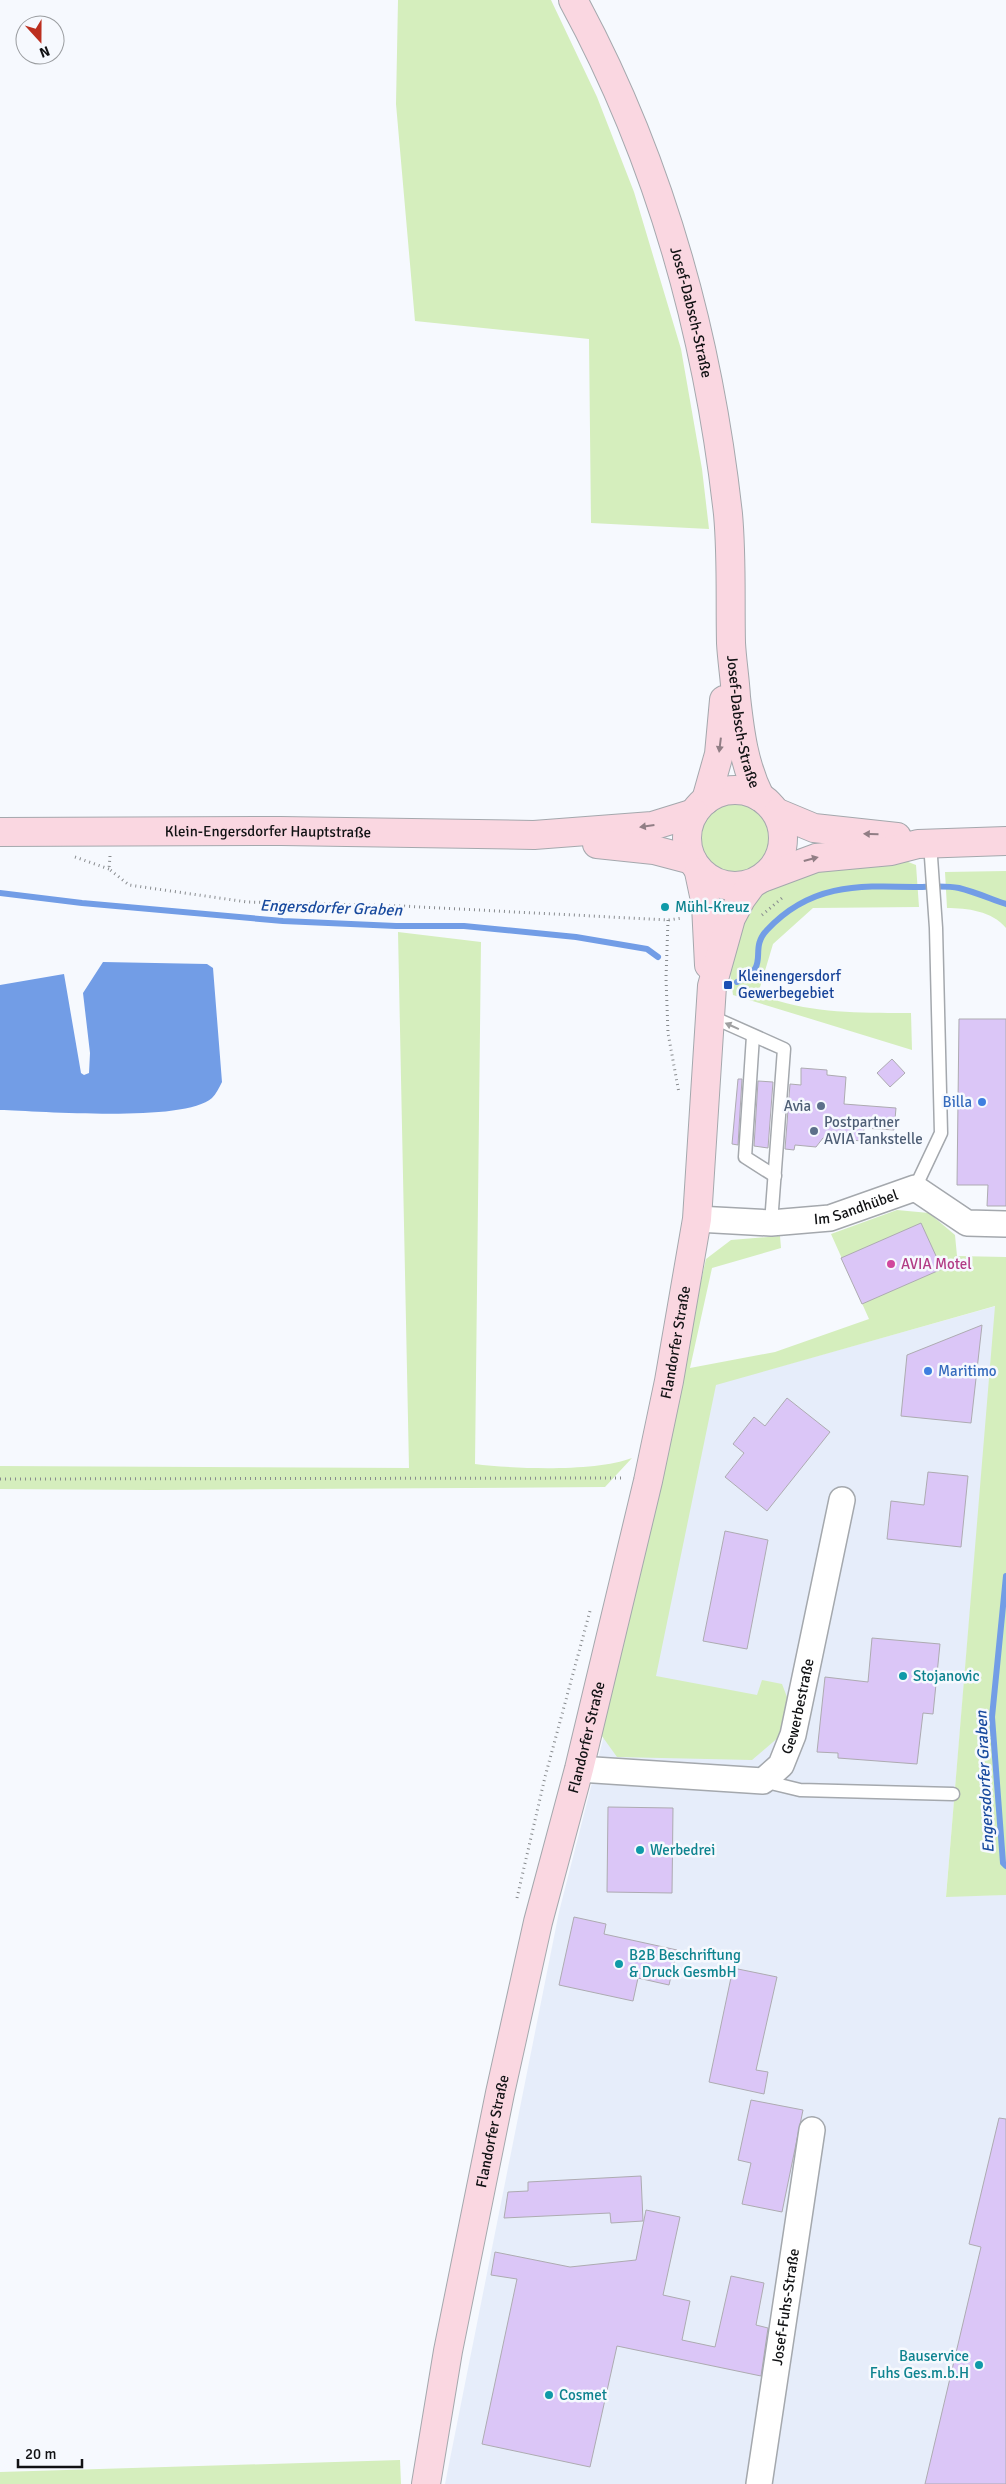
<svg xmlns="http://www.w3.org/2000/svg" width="1006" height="2484" font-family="Signika,sans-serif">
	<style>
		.built { fill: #e6edfa }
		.green { fill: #d5eebd }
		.water { fill: #729de6 }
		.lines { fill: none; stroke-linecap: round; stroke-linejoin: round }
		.stream { stroke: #729de6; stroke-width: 6 }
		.building { fill: #dbc6f7; stroke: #adabb1 }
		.lane-casing { stroke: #a4a8ad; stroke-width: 15 }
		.street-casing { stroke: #a4a8ad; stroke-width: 28 }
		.secondary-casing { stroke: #a4a8ad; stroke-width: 30 }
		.path { stroke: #888b8e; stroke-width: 3; stroke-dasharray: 1 4; stroke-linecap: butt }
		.lane { stroke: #fff; stroke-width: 12 }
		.street { stroke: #fff; stroke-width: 25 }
		.secondary { stroke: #fad7e1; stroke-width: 28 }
		.oneway { fill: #917e85 }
		.oneway2 { fill: #a0a0a1 }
		.culture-dot { fill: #0f9aa8; stroke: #f6f9fe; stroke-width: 2 }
		.transit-dot { fill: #1a4fb4; stroke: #f6f9fe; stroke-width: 2 }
		.shop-dot { fill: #3f7fe0; stroke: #f6f9fe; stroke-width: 2 }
		.service-dot { fill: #5c6f8a; stroke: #f6f9fe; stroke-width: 2 }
		.hotel-dot { fill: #d1479c; stroke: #f6f9fe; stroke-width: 2 }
		.labels { text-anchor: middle; stroke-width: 5; stroke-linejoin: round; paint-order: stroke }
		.street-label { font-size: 15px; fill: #111214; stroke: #f6f9fe }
		.culture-label { font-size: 15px; fill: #0d838f; stroke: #f6f9fe; text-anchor: start }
		.transit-label { font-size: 15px; fill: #164399; stroke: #f6f9fe; text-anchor: start }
		.shop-label { font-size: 15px; fill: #366cbe; stroke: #f6f9fe; text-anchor: end }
		.service-label { font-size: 15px; fill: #4e5e75; stroke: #f6f9fe; text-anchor: end }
		.hotel-label { font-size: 15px; fill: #b23c85; stroke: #f6f9fe; text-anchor: start }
		.water-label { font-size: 16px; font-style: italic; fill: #184a9e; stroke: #f6f9fe }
	</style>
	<rect width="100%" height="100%" fill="#f6f9fe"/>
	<polygon class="built" points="996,1306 946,1896 1006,1895 1006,2484 445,2484 559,1912 692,1391"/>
	<g class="green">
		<polygon points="398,0 551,0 597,97 634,192 681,349 702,469 709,529 591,523 589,339 415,321 396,104"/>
		<circle cx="735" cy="839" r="37"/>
		<path d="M903,860l13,5 3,42 -106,1 -40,36 -15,50c49,20 101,19 153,19l1,37 -179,-55 -5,-36 13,-44 32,-31 27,-13z"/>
		<path d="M1006,871v57c-14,-17 -39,-20 -59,-20l-2,-36z"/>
		<path d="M398,932l83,10 -6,522c39,5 121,8 157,-6l-27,29 -452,3 -153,-1v-23l409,2z"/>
		<polygon points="897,1210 929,1213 955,1235 957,1256 1006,1257 1006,1895 946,1897 995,1306 716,1385 656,1676 757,1695 762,1680 782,1684 787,1697 780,1736 752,1760 617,1757 599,1732 706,1259 731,1240 780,1236 781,1248 712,1268 690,1368 775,1352 869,1319 831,1234"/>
		<polygon points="400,2460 401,2484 0,2484 0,2472"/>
	</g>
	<path class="water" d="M103,962l104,2 6,4 9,114c-3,6 -6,12 -10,16 -28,25 -172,13 -212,12v-125l64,-11 17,99 3,2 5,-2 1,-20 -7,-60z"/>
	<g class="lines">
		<g class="stream">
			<polyline points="0,893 82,903 283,921 396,926 464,926 576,937 647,949 658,957"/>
			<path d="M737,982c36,-16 10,-31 30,-52 42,-45 88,-45 147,-43 14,0 31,-2 45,1 16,4 32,11 47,16"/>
			<polyline points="1006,1576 992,1717 1003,1863 1006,1866"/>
		</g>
	</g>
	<g class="building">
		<polygon points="959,1019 1006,1019 1006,1206 987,1206 988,1185 957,1185"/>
		<polygon points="892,1059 905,1073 890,1087 877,1073"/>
		<polygon points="801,1068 827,1070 827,1075 846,1077 844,1104 896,1108 894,1130 864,1128 863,1141 823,1138 816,1147 795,1145 794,1150 785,1149 790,1084 801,1085"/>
		<polygon points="738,1079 742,1079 738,1145 732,1144"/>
		<polygon points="758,1081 773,1082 768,1148 754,1146"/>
		<polygon points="921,1223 942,1269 862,1304 841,1258"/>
		<polygon points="982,1325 971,1423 901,1416 907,1355"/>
		<polygon points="787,1398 830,1432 767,1511 725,1477 744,1453 733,1444 754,1417 765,1426"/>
		<polygon points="928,1472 968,1476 961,1547 887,1539 891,1501 924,1505"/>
		<polygon points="725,1531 768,1540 747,1649 703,1641"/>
		<polygon points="872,1638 940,1644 933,1714 923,1713 917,1764 838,1758 838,1753 817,1752 825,1677 868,1682"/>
		<polygon points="608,1807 673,1808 672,1893 607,1892"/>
		<polygon points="574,1917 606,1924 604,1934 677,1950 669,1985 638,1978 633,2001 559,1985"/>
		<polygon points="733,1968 777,1977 756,2070 768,2072 764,2094 709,2082"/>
		<polygon points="751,2100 803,2110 782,2212 742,2204 751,2163 738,2160"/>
		<polygon points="999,2118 1006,2119 1006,2484 925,2484 981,2247 969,2244"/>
		<polygon points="641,2176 643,2221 611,2223 610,2213 504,2218 508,2192 528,2191 528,2182"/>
		<polygon points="646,2210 680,2217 663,2295 690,2301 682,2340 715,2347 731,2276 764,2283 756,2325 768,2328 761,2376 617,2346 590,2467 482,2444 517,2279 491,2275 495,2252 570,2267 636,2260"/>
	</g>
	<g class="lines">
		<defs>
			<g id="lane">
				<polyline points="710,1016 784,1049 771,1223"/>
				<polyline points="753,1036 745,1157 775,1176"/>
				<polyline points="915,1188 941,1133 936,928 930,843"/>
				<polyline points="763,1781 800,1790 953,1794"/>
			</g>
			<g id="street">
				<path id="s1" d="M697,1219l74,4 59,-5 85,-30 52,35 38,1"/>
				<path id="s2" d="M579,1769l184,12 18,-16 12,-30 49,-235"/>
				<path id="s3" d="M759,2484l53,-354"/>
			</g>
			<g id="secondary">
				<path id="s4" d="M573,0c87,160 135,334 155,514 4,43 2,86 3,129 1,18 4,36 5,54 4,36 8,68 24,100"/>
				<circle cx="735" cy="838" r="48"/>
				<polyline points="706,800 719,754 724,700"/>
				<polyline points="778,813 814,828 897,837"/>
				<path id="s5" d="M0,832l281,-1 253,4 118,-9 42,-13"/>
				<polyline points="597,844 654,850 692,860"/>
				<polyline points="699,872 706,905 709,965"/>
				<polyline points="765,877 816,858 891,851 918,844 1006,841"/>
				<path id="s6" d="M426,2484l22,-133 52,-258 38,-171 41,-153 69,-288 21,-100 28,-162 15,-233 19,-68 10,-19 11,-15"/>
			</g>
		</defs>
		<use href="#lane" class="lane-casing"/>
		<use href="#street" class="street-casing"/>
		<use href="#secondary" class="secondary-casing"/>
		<g class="path">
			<polyline points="110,856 109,869 129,885 247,902 402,906 668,920 683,918"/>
			<polyline points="75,857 109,869"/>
			<polyline points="762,915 782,898"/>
			<polyline points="668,920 666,978 668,1033 679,1093"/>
			<polyline points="0,1479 625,1478"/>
			<polyline points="517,1898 545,1777 590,1611"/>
		</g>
		<use href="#lane" class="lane"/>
		<use href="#street" class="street"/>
		<use href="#secondary" class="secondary"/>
	</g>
	<defs><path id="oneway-solid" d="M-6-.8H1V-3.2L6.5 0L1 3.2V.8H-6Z" transform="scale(1.25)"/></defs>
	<g class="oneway">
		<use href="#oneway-solid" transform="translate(720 745) rotate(97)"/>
		<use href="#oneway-solid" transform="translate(647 826) rotate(172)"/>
		<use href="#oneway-solid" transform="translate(871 834) rotate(-178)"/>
		<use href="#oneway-solid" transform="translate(811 859) rotate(-15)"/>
	</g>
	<use class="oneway2" href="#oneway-solid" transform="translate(732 1026) rotate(-156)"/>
	<g class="culture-dot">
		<circle cx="665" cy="907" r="5"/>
		<circle cx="903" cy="1676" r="5"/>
		<circle cx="640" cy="1850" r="5"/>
		<circle cx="619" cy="1964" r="5"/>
		<circle cx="979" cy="2365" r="5"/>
		<circle cx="549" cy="2395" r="5"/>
	</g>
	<rect class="transit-dot" x="723" y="980" width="10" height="10" rx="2.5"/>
	<g class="shop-dot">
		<circle cx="982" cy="1102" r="5"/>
		<circle cx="928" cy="1371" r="5"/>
	</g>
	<g class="service-dot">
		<circle cx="821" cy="1106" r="5"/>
		<circle cx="814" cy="1131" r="5"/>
	</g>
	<circle class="hotel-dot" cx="891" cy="1264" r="5"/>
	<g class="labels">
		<g class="street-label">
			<text dy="5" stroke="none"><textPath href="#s4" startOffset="335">Josef-Dabsch-Straße</textPath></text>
			<text dy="5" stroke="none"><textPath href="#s4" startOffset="749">Josef-Dabsch-Straße</textPath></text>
			<text dy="5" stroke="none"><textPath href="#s5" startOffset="268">Klein-Engersdorfer Hauptstraße</textPath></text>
			<text dy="5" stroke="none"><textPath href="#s1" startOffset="161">Im Sandhübel</textPath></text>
			<text dy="5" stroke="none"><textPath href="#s6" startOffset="1169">Flandorfer Straße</textPath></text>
			<text dy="5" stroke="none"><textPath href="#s2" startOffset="270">Gewerbestraße</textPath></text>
			<text dy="5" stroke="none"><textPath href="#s6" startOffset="764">Flandorfer Straße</textPath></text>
			<text dy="5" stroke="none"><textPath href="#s6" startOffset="359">Flandorfer Straße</textPath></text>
			<text dy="5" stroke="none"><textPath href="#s3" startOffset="179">Josef-Fuhs-Straße</textPath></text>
		</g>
		<g class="culture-label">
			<text x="675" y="912">Mühl-Kreuz</text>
			<text x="913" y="1681">Stojanovic</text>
			<text x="650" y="1855">Werbedrei</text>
			<text x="629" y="1960">B2B Beschriftung<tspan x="629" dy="17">&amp; Druck GesmbH</tspan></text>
			<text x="969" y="2361" text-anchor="end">Bauservice<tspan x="969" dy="17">Fuhs Ges.m.b.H</tspan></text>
			<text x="559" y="2400">Cosmet</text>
		</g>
		<g class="transit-label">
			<text x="738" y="981">Kleinengersdorf<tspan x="738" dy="17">Gewerbegebiet</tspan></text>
		</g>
		<g class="shop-label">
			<text x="972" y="1107">Billa</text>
			<text x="938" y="1376" text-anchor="start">Maritimo</text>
		</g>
		<g class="service-label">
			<text x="811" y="1111">Avia</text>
			<text x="824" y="1127" text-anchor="start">Postpartner<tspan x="824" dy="17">AVIA Tankstelle</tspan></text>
		</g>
		<g class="hotel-label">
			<text x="901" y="1269">AVIA Motel</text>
		</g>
		<g class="water-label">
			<text transform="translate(331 907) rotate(2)" y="6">Engersdorfer Graben</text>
			<text transform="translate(984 1782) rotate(-93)" y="6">Engersdorfer Graben</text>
		</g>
	</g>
	<g transform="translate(40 40) rotate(159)"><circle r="24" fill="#f6f9fe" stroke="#9a9da0"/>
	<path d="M0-4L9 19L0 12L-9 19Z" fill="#bc2f1f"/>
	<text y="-8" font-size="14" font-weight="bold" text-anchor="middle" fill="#111214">N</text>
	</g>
	<path d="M18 2459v8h64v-8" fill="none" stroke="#111214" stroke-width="2.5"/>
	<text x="25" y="2459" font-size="15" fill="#111214" stroke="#f6f9fe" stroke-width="4" paint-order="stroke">20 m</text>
</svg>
